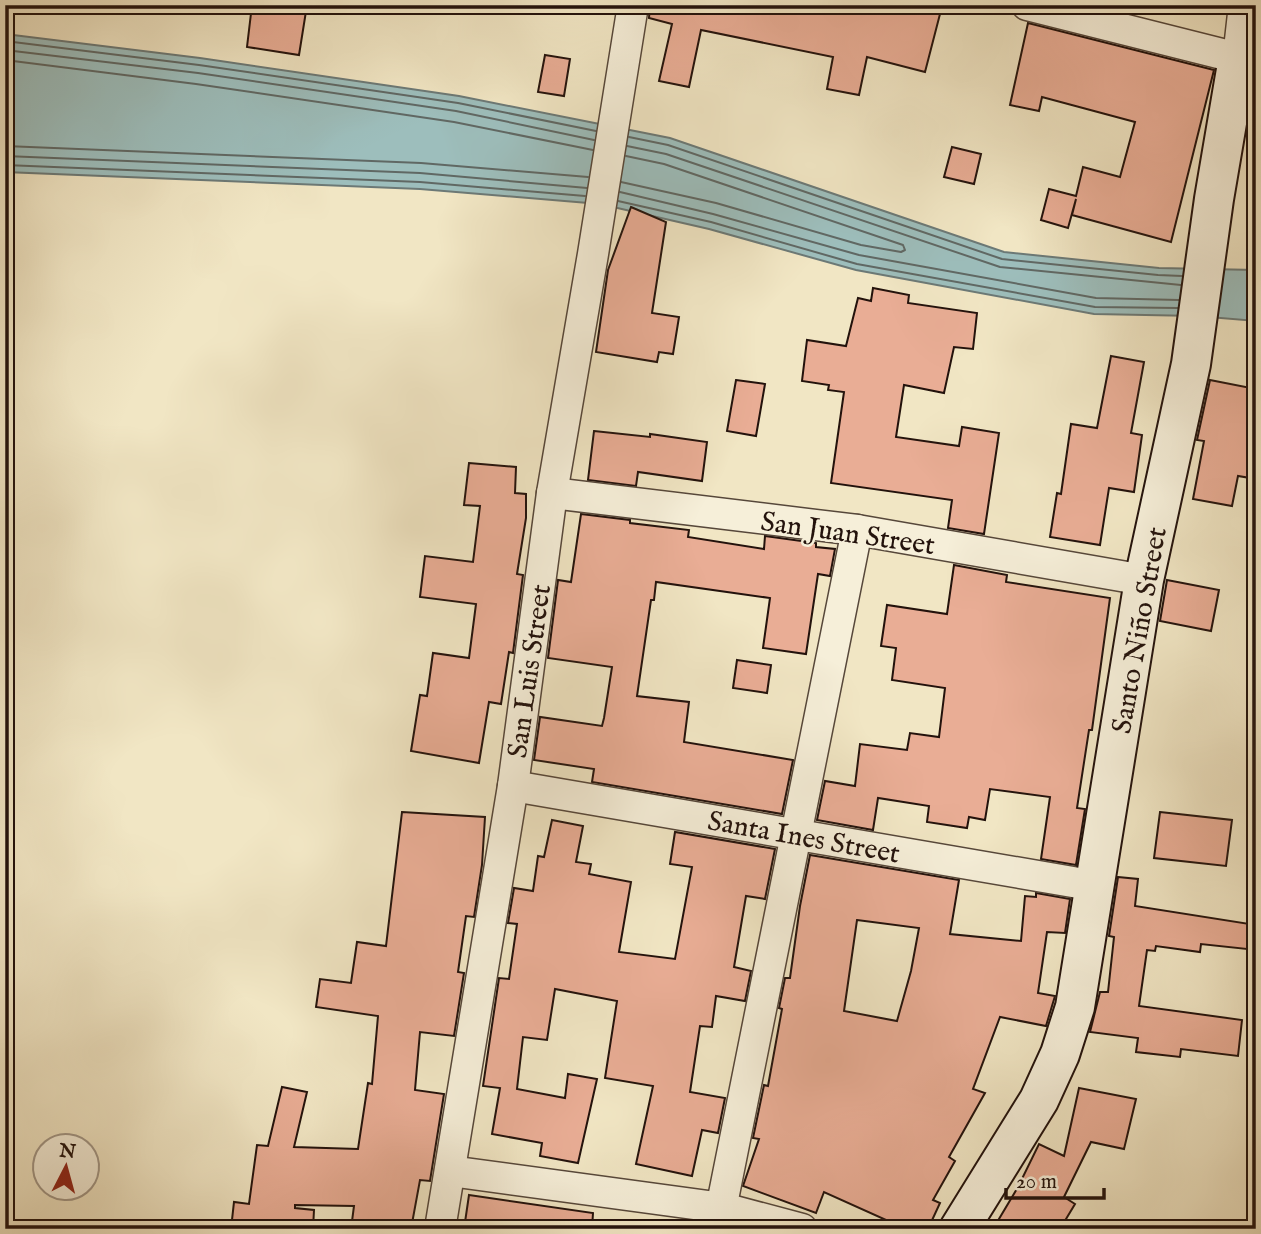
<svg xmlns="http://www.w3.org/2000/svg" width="1261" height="1234" font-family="'IM FELL English',serif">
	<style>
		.water { fill: #9dbebc; stroke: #6c7976; stroke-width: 2 }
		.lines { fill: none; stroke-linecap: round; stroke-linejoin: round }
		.shore { stroke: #606864; stroke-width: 2 }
		.building { fill: #e9ad95; stroke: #23120c; stroke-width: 2; fill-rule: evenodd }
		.street-casing { stroke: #56473a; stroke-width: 33 }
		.secondary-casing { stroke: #23120c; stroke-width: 42 }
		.street { stroke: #f6efd9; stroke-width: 30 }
		.secondary { stroke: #f6efd9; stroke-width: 38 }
		.labels { text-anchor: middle; stroke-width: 5; stroke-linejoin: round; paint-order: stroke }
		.street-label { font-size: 28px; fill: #23120c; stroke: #f6efd9 }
	</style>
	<rect width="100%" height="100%" fill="#f1e6c4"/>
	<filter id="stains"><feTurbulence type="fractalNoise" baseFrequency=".00286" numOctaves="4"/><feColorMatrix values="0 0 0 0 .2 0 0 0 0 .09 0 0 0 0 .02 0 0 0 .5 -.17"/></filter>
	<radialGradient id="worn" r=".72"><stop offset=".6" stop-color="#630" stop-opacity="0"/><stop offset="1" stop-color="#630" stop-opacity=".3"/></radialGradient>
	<polygon class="water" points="5,34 200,58 459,96 670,138 1004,252 1159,268 1256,270 1256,321 1197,316 1094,314 856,270 709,229 600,204 420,189 5,172"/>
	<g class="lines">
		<g class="shore">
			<polyline points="5,41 199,65 458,103 596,131"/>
			<polyline points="5,50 198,73 456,111 594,140"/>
			<polyline points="5,60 196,84 454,122 593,150"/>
			<polyline points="629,137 668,145 1002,259 1158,275 1182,276"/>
			<polyline points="5,146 421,163 588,177"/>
			<polyline points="627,146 666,154 1000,267 1181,285"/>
			<polyline points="5,156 420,173 587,188"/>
			<polyline points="5,165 420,182 585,196"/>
			<polyline points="621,182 716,203 861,245 901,252 905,250 903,245 664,164 626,156"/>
			<polyline points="620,192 713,214 859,255 1096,298 1179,300"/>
			<polyline points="618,201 711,222 857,264 1095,307 1178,308"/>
		</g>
	</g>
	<g class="building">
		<polygon points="252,5 307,5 299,55 247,47"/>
		<polygon points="650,5 903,5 940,14 925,72 867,57 859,95 827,89 833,57 701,30 689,87 659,81 672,24 649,18"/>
		<polygon points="1028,23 1214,70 1171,242 1072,215 1076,199 1068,228 1041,220 1049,189 1076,196 1083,167 1120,177 1135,122 1042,97 1039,111 1010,105"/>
		<polygon points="545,55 570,59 564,96 538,92"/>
		<polygon points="952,147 981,154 974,184 944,177"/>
		<polygon points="631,207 666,222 652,313 679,317 673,354 659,352 657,362 596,352 608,270"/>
		<polygon points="873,288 909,295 908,303 977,313 973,349 954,347 944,393 904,385 896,437 959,446 962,427 999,433 984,534 948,528 952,500 831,483 844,392 828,390 829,385 802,381 807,340 846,346 858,298 871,301"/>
		<polygon points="1111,356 1144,362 1131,433 1142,435 1134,492 1109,488 1100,545 1050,537 1057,493 1061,494 1071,424 1097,428"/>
		<polygon points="736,380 765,384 756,436 727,431"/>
		<polygon points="1210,380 1256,389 1256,479 1238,476 1232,506 1193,499 1204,441 1197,440"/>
		<polygon points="594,431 650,437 650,434 707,442 702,481 638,472 636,486 588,480"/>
		<polygon points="469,463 516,467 515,493 526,494 526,518 517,574 523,575 513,653 509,652 501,704 489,702 479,763 411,751 420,695 427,696 433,653 469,658 476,604 420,597 425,556 473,562 480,506 464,505"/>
		<polygon points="581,514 630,520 630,523 689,530 688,537 764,549 765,536 816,543 816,547 835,549 830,576 818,574 806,654 763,648 770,598 656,582 654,600 651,600 637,696 689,702 684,742 793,760 782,814 592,782 594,769 534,760 540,717 602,726 604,718 612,667 548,658 558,580 571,582"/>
		<polygon points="954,565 1007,575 1006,582 1110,598 1092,730 1089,730 1077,808 1085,809 1076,865 1041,859 1050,797 990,789 985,820 969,817 967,828 927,822 929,806 878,798 873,830 817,820 825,781 855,786 860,744 907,750 910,733 939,737 945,688 892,680 896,648 881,646 887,605 947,614"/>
		<polygon points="1167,580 1219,590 1211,631 1160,621"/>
		<polygon points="737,660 771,665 767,693 733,688"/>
		<polygon points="402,812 485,817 482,865 474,917 466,916 458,972 464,973 454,1036 420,1032 415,1090 444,1094 430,1181 420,1180 411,1229 351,1229 354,1206 295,1205 295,1208 314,1210 313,1229 231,1229 234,1202 249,1204 257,1145 268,1146 282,1087 307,1092 294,1147 358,1149 368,1083 372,1084 378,1016 316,1007 320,979 351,983 357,942 386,946"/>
		<polygon points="1160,812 1232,820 1226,866 1154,858"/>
		<polygon points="552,820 583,826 576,862 591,864 589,874 631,882 619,952 675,959 692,867 670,864 675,832 775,849 765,899 746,896 734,967 751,971 745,1001 716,996 712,1027 700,1026 690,1092 725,1098 718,1133 702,1130 692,1176 636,1164 653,1086 605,1078 617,1001 555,989 547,1040 523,1037 517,1089 565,1098 568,1074 597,1079 578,1163 540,1156 542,1143 492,1134 500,1088 483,1086 499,978 509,979 517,924 508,923 514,888 533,891 538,856 544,857"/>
		<path d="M810,855l149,25 -9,54 71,7 4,-45 11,1v-4l34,6 -5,34 -18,-1 -9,61 17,3 -9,30 -46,-9 -27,72 12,4 -36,64 6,4 -22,39 7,3 -12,26h-22l-82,-37 -8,21 -73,-27 16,-47 -6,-1 11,-53 4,1 14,-77 -3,-1 6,-30h5l10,-72zM857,920l62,8 -8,43 -14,50 -53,-10z"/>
		<polygon points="1118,877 1138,879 1135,906 1256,925 1256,950 1201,944 1200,952 1156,946 1155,951 1147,950 1139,1006 1242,1020 1238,1056 1181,1049 1180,1057 1136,1052 1138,1038 1090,1032 1100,992 1108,992 1114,937 1109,936"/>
		<polygon points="1079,1088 1136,1099 1124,1149 1091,1142 1064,1197 1075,1204 1060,1229 993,1229 1018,1187 1039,1144 1064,1156"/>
		<polygon points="469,1195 593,1213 592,1229 464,1229"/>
	</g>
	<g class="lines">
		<defs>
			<g id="street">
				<polyline points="1027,5 1238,58 1244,5"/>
				<polyline points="552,493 857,530 1144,580"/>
				<polyline points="513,786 1096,886"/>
				<polyline points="450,1171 723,1208 802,1229"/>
				<polyline points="440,1229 513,786 552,493 593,254 633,5"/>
				<polyline points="717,1229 857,530"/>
			</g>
			<polyline id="secondary" points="959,1229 1039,1100 1060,1054 1075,1007 1144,580 1191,364 1214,199 1238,58 1256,62"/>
		</defs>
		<use href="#street" class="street-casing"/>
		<use href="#secondary" class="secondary-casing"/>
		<use href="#street" class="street"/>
		<use href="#secondary" class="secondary"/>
	</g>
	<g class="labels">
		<g class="street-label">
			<text transform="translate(848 532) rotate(8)" y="10">San Juan Street</text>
			<text transform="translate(1138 630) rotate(-80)" y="10">Santo Niño Street</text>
			<text transform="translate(528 671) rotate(-82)" y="10">San Luis Street</text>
			<text transform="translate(804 836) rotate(10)" y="10">Santa Ines Street</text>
		</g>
	</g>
	<rect width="1261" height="1234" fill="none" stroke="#f1e6c4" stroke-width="28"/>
	<rect x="7" y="7" width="1247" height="1220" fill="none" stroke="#23120c" stroke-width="3.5"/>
	<rect x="14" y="14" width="1233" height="1206" fill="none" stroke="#23120c" stroke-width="2"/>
	<g transform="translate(66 1167) rotate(6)"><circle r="33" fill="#f6efd9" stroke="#a29787" stroke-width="2"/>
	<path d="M0-5L12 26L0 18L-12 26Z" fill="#8f2418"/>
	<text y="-10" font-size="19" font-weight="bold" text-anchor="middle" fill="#23120c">N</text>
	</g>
	<path d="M1006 1188v10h98v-10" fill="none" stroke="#23120c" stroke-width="3.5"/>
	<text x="1016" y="1188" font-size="21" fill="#23120c" stroke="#f6efd9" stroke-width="5" paint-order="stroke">20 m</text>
	<rect width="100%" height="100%" filter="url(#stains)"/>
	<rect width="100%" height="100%" fill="url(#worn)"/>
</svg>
